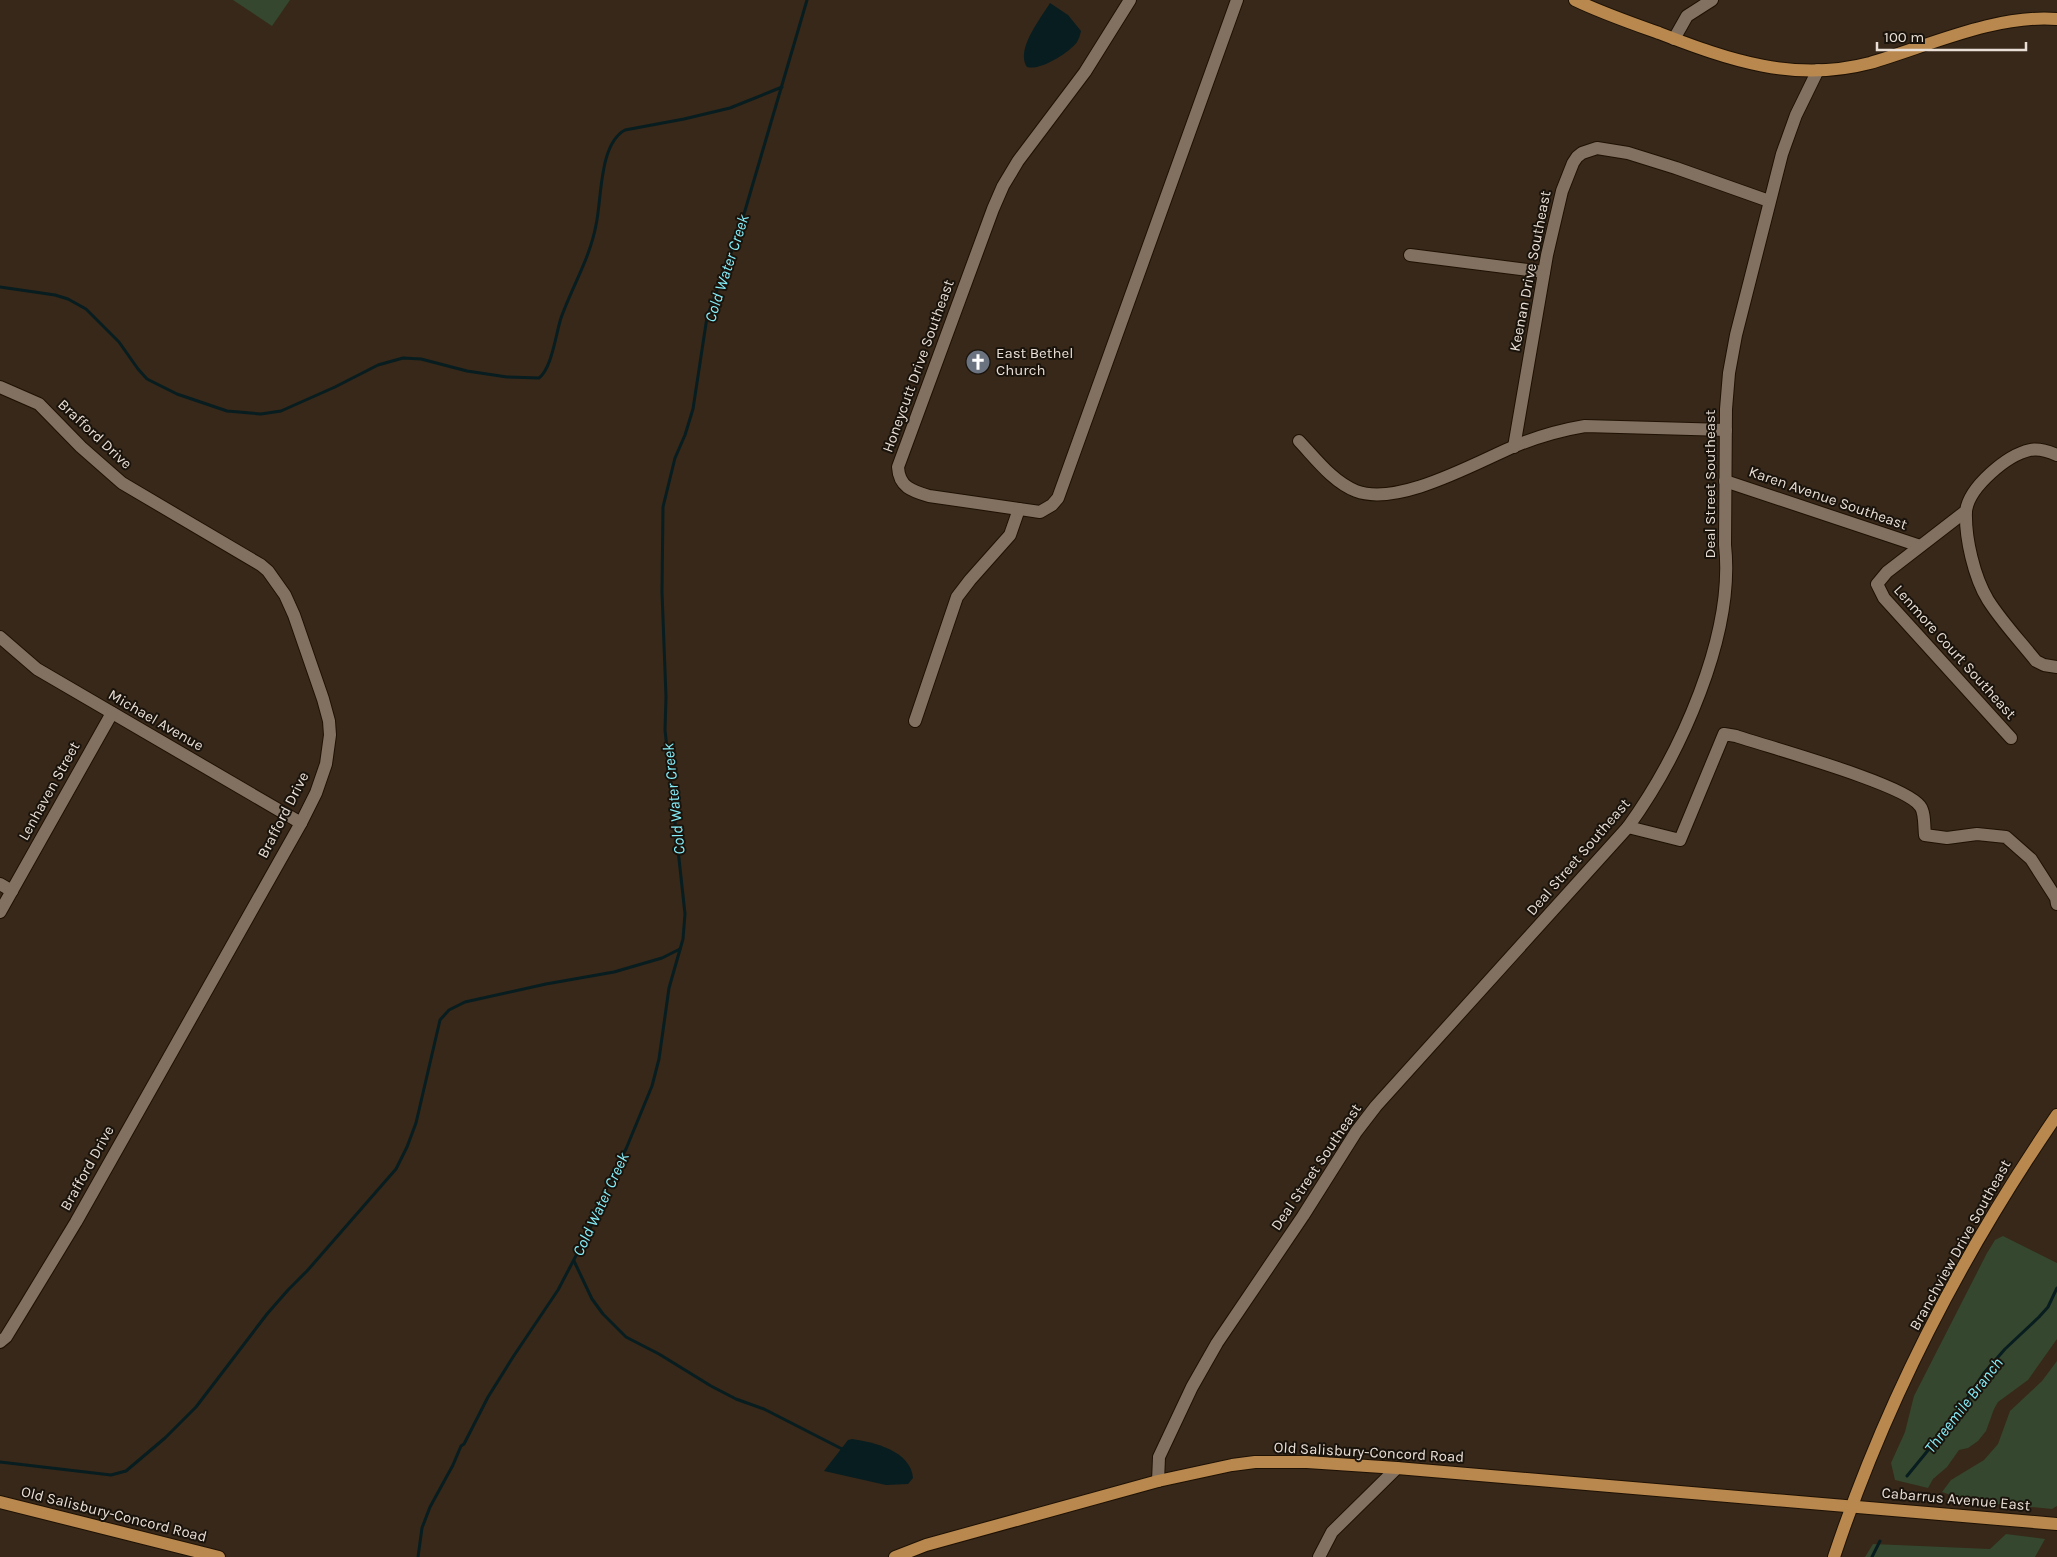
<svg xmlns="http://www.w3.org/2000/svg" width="2057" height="1557" font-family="Karla,sans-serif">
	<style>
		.green { fill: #35472e }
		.water { fill: #081d1f }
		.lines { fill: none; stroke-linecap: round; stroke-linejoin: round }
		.stream { stroke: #081d1f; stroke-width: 3 }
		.minor-casing { stroke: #1e1104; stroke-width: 14 }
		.major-casing { stroke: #1e1104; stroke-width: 14 }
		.minor { stroke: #827160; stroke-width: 12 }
		.major { stroke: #b8884e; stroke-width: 12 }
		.labels { text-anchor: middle; stroke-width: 4; stroke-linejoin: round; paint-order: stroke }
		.street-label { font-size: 15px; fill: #e9dfd6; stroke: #19130c }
		.poi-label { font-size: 15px; fill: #e9dfd6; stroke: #19130c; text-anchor: start }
		.water-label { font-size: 16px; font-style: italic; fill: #85eef9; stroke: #19130c }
	</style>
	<rect width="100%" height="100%" fill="#372819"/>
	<g class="green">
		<polygon points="233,0 290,0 272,26"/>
		<polygon points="2003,1236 2057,1263 2057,1339 2028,1380 1998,1402 1994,1409 1986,1431 1978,1441 1968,1448 1959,1450 1947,1467 1933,1479 1928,1488 1895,1480 1891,1463 1905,1432 1914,1396 1987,1253 1995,1240"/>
		<path d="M2057,1361v145l-5,3c-36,-4 -76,-4 -110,-17l9,-12 33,-20 14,-16 12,-33 32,-30z"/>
		<polygon points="2006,1534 2045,1539 2035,1557 1865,1557 1873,1544 1990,1549"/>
	</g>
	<g class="water">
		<path d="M1050,3l18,12 13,16c-1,4 -2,8 -4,11 -8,11 -37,29 -50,25 -12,-17 14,-49 23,-64z"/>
		<path d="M852,1439c22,3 59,12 61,39l-5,6 -22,1 -62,-14 24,-31z"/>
	</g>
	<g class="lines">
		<g class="stream">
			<path d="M0,287l55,8 13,4 18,10 33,33 19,27 9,10 30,15 50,17 34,3 20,-3 54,-24 43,-22 25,-7 18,1 46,12 40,6 32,1c13,-10 17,-45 22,-60 11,-31 29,-60 35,-93 6,-27 3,-81 29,-95l59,-11 46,-11 52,-21"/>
			<polyline points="574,1261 592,1299 603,1314 626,1337 659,1354 711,1386 736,1399 764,1409 846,1451"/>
			<polyline points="0,1462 111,1475 126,1471 165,1438 196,1407 267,1314 288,1290 307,1271 396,1169 407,1147 416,1123 440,1020 449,1010 465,1002 546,984 614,972 662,958 680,949"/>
			<polyline points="1907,1476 1952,1421 1984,1373 2005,1349 2039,1317 2048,1307 2057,1288"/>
			<polyline points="418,1557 422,1528 430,1507 453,1465 461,1446 464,1444 488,1397 513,1357 558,1290 590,1229 602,1196 626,1149 652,1086 659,1059 669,988 683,939 685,914 665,730 666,697 662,592 663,507 675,458 685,435 693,409 707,317 739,231 807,0"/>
			<polyline points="1872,1557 1880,1541"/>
		</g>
		<defs>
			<g id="minor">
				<path d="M1130,0l-45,72 -67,89 -15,25 -10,23 -95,258c1,20 14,24 31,29l111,16 12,-7 6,-7 179,-498"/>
				<polyline points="1674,39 1687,16 1712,0"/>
				<polyline points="1410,255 1544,272"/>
				<polyline points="0,387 39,404 81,447 122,483 261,565 268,571 285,595 294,615 323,699 329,721 330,735 326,764 316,793 301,823 76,1222 25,1306 6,1337 0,1342"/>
				<path d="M1299,441c17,18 34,41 57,50 42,16 119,-28 159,-45 22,-9 46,-16 70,-20l141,4"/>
				<polyline points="1514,447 1547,255 1562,191 1573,163 1577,157 1582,153 1597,148 1628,153 1676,168 1769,201"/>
				<polyline points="1725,481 1920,546"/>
				<path d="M1966,511c-1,27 8,66 22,89 14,22 32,41 48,61l8,4 13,2"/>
				<polyline points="0,637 37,669 301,823"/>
				<polyline points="915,721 957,597 970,580 1010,535 1019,509"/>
				<path d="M2011,738l-127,-140 -7,-14 10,-12 79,-61c3,-24 41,-56 64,-61 9,-2 18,1 27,5"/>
				<path d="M1628,827l52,13 44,-106 12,2c32,11 169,48 184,70 5,6 4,21 5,29l22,3 30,-4 29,3 25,22 25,39 1,6"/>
				<polyline points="0,884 12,891"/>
				<polyline points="0,912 112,713"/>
				<path d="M1158,1481l1,-24 33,-70 25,-44 86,-127 53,-84 20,-26 252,-279c52,-72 107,-192 97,-282l1,-136 3,-36 7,-38 46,-181 14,-39 22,-45"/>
				<polyline points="1319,1557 1332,1532 1397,1468"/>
			</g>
			<g id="major">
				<path d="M1575,0c27,13 56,23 84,33 70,27 135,50 211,30 58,-17 126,-49 187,-44"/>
				<polyline points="0,1502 219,1557"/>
				<polyline points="895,1557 926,1545 1158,1481 1232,1465 1255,1462 1307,1462 1397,1468 2057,1524"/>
				<path d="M1834,1557c52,-157 130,-306 223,-442"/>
			</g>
		</defs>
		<use href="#minor" class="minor-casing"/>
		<use href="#major" class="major-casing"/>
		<use href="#minor" class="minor"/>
		<use href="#major" class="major"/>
	</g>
	<defs>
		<symbol id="church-disc" viewBox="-11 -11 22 22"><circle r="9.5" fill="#6b7280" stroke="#19130c"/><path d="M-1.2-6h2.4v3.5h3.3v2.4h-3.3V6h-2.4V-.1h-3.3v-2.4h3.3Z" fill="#fff"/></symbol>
	</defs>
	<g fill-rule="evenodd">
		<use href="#church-disc" x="964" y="348" width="28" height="28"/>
	</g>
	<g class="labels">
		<g class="street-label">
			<text transform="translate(1530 271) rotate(-79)" y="5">Keenan Drive Southeast</text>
			<text transform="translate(918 366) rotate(-70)" y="5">Honeycutt Drive Southeast</text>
			<text transform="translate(95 434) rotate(43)" y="5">Brafford Drive</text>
			<text transform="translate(1710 484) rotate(-90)" y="5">Deal Street Southeast</text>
			<text transform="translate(1828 498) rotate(19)" y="5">Karen Avenue Southeast</text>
			<text transform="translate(1955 652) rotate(48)" y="5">Lenmore Court Southeast</text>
			<text transform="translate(156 720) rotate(30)" y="5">Michael Avenue</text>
			<text transform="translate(49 791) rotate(-61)" y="5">Lenhaven Street</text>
			<text transform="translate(283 815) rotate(-63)" y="5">Brafford Drive</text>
			<text transform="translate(1578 857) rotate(-49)" y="5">Deal Street Southeast</text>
			<text transform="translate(1316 1167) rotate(-56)" y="5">Deal Street Southeast</text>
			<text transform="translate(87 1168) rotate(-61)" y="5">Brafford Drive</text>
			<text transform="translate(1960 1245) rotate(-61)" y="5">Branchview Drive Southeast</text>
			<text transform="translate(1369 1452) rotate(3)" y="5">Old Salisbury-Concord Road</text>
			<text transform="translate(1956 1499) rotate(5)" y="5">Cabarrus Avenue East</text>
			<text transform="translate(114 1514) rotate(14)" y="5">Old Salisbury-Concord Road</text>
		</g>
		<g class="poi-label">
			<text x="996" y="358">East Bethel<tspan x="996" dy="17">Church</tspan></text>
		</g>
		<g class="water-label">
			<text transform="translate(726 268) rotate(-72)" y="6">Cold Water Creek</text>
			<text transform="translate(673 799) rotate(-96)" y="6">Cold Water Creek</text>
			<text transform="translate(600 1204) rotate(-65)" y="6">Cold Water Creek</text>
			<text transform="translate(1963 1405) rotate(-52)" y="6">Threemile Branch</text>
		</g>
	</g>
	<path d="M1877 42v8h149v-8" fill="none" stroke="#e9dfd6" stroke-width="2.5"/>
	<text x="1884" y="42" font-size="15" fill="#e9dfd6" stroke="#19130c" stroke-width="4" paint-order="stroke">100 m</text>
</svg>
